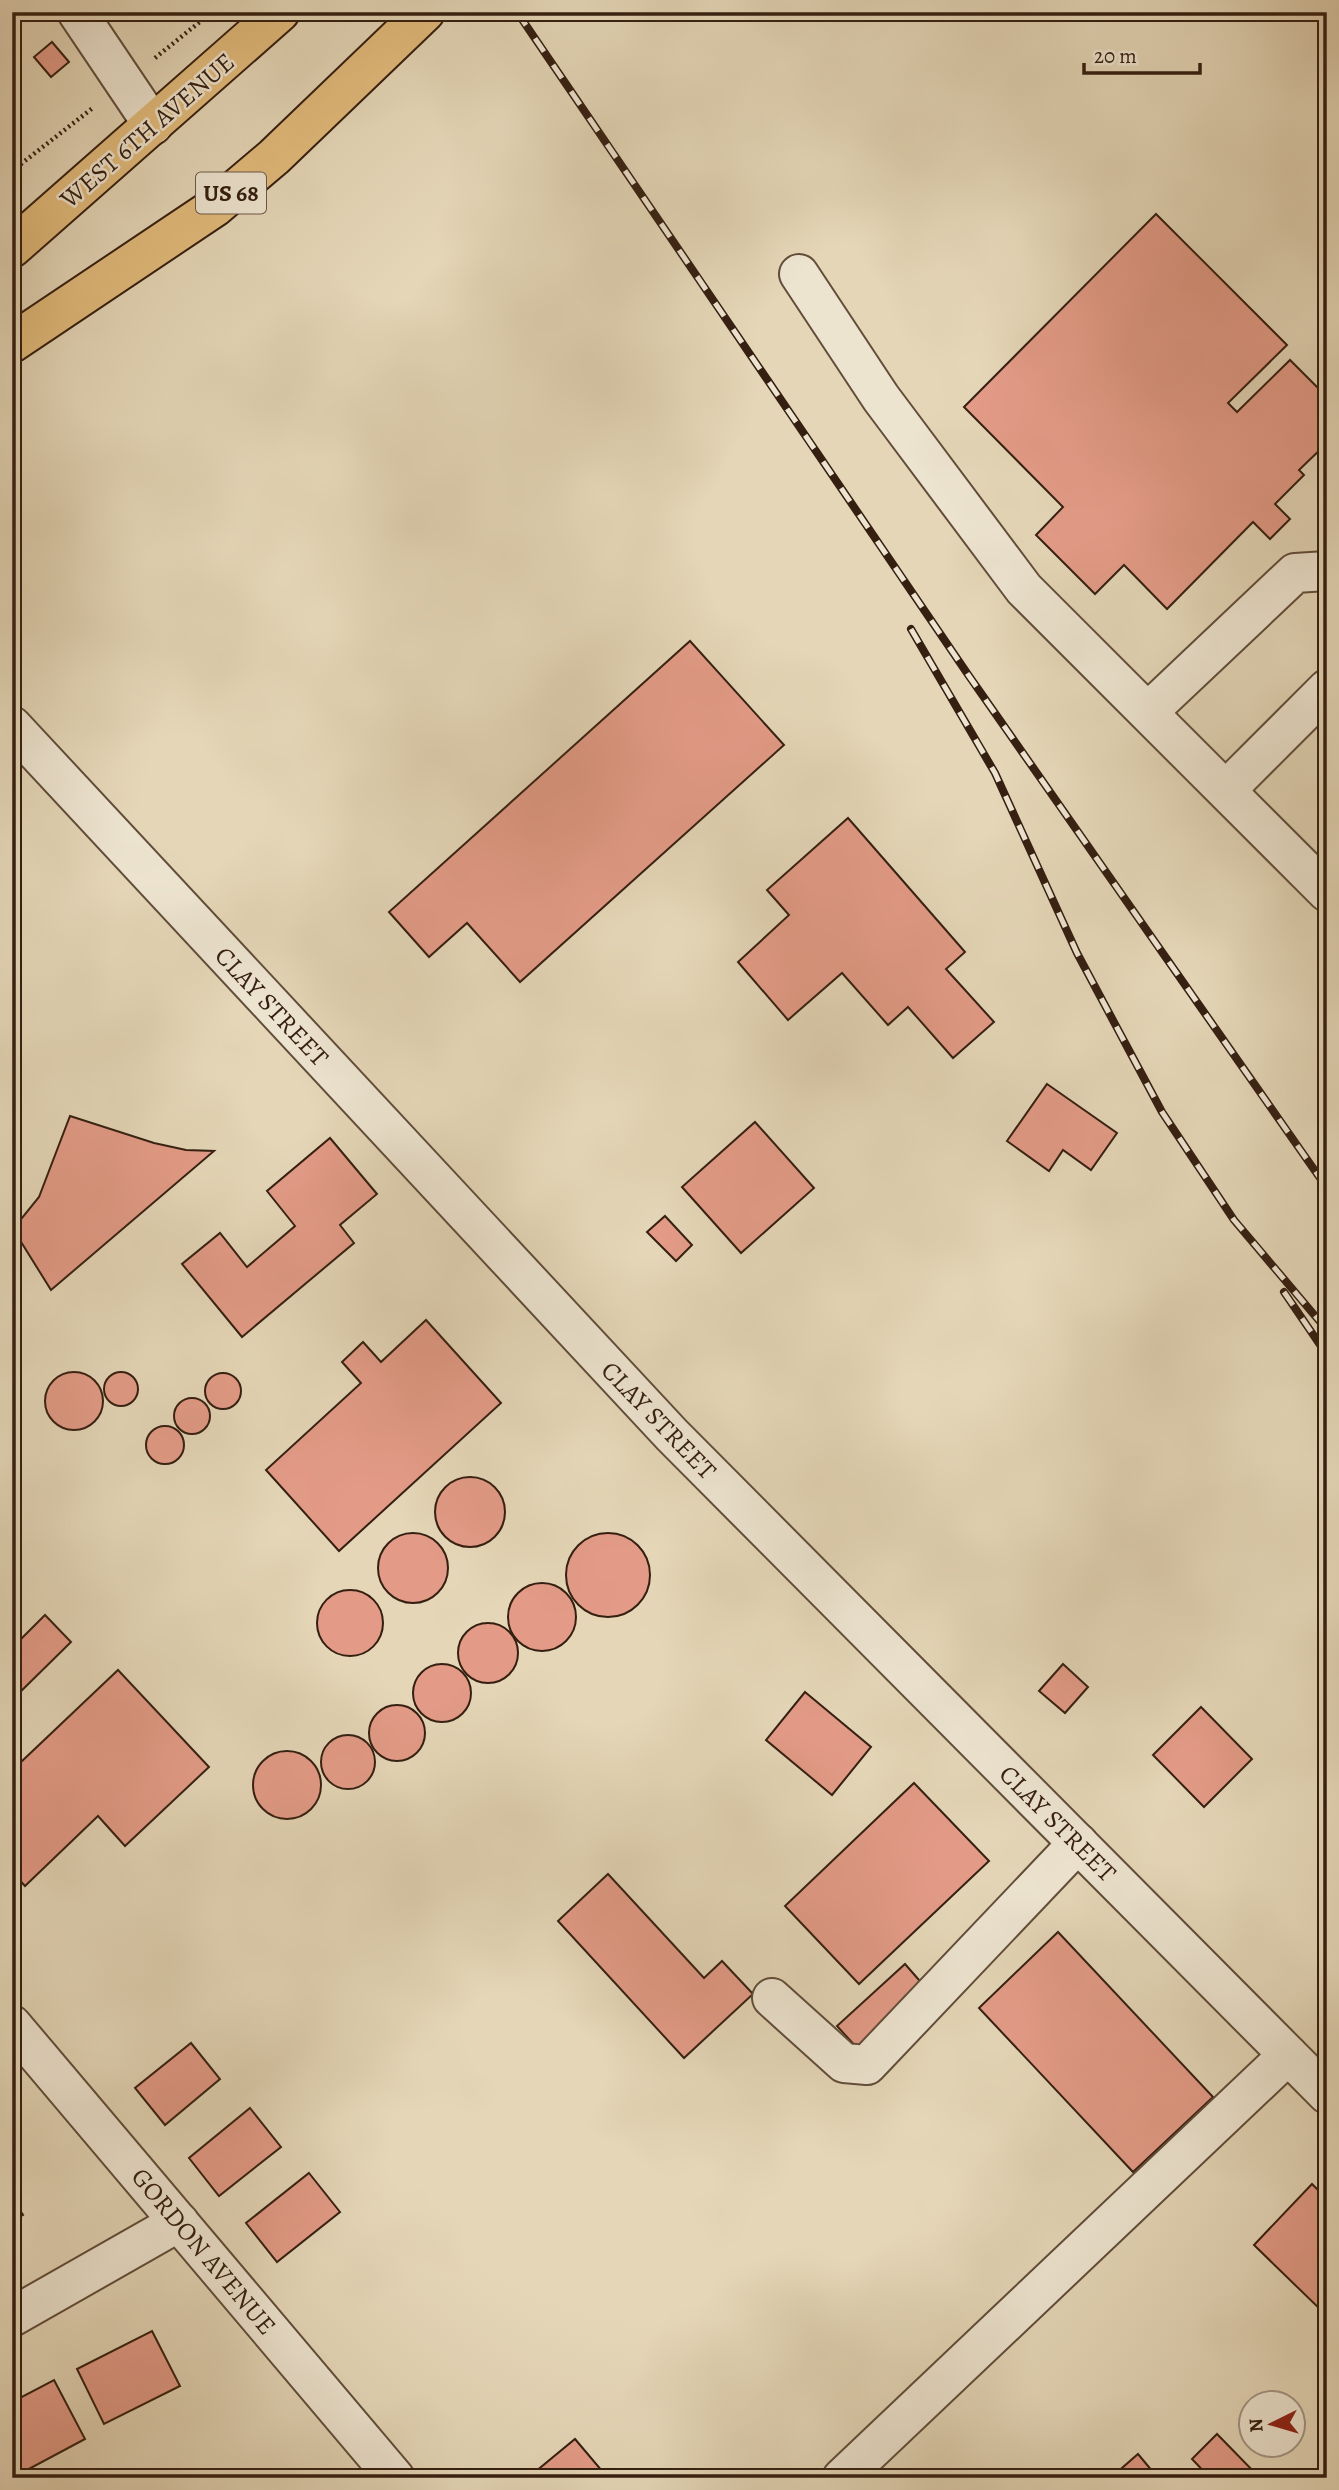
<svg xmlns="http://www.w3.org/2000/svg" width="1339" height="2490" font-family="Alegreya,serif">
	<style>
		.building { fill: #e39b87; stroke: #351f11; stroke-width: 2 }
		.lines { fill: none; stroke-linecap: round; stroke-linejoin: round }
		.minor-casing { stroke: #614d3a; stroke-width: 42 }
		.major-casing { stroke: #351f11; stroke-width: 42 }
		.path { stroke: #351f11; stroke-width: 4.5; stroke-dasharray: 2 3.5; stroke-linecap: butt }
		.minor { stroke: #ede4d0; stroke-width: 38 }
		.major { stroke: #e2bb7c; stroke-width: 38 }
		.rail-casing { stroke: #351f11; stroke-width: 8 }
		.rail { stroke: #ede4d0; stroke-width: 5; stroke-dasharray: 16; stroke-linecap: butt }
		.labels { text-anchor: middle; stroke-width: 5; stroke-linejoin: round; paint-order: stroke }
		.shield { fill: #ede4d0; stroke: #6c5a4a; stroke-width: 2 }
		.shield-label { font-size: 24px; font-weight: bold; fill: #351f11 }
		.street-label { font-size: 26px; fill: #351f11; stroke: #ede4d0 }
	</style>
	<rect width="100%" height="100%" fill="#e4d6b7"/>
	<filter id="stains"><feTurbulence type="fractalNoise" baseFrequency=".00286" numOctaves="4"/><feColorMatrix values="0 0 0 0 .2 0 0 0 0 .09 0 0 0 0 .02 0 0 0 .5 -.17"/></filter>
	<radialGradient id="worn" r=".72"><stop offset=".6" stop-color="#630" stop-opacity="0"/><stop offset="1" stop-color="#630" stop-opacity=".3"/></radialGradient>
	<g class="building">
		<polygon points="52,42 69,62 51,77 34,57"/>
		<polygon points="1156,214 1287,345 1228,403 1237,412 1290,360 1327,397 1327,443 1299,470 1304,475 1275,504 1290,519 1270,539 1253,522 1167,609 1124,565 1095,594 1036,535 1063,507 964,407"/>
		<polygon points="690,641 784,745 520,982 467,923 429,957 389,912"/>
		<polygon points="848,818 965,952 946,969 994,1022 953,1058 908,1007 888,1025 842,973 788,1020 738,962 789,915 767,890"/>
		<polygon points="1047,1084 1117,1133 1091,1170 1063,1150 1049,1171 1007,1141"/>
		<polygon points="70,1116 154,1143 186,1150 214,1151 51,1290 13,1229 39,1197"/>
		<polygon points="755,1122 814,1188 741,1253 682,1187"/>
		<polygon points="330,1138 377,1194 340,1225 354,1243 242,1337 182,1264 220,1233 247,1267 295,1226 267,1191"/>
		<polygon points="665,1216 692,1245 676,1261 647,1232"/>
		<polygon points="426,1320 501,1403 339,1551 266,1470 361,1383 342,1362 363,1342 381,1362"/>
		<circle cx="121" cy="1389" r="17"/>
		<circle cx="74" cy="1401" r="29"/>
		<circle cx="223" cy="1391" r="18"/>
		<circle cx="192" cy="1416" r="18"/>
		<circle cx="165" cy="1445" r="19"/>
		<circle cx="470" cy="1512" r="35"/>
		<circle cx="608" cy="1575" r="42"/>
		<circle cx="413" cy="1568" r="35"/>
		<circle cx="542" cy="1617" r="34"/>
		<circle cx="350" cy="1623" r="33"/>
		<polygon points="45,1615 71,1642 12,1700 12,1636 14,1634 20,1640"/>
		<circle cx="488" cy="1653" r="30"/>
		<polygon points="1063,1664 1088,1687 1065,1713 1039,1691"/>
		<circle cx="442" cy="1693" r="29"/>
		<polygon points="118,1670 209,1767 125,1846 98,1816 25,1886 12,1872 12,1752 21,1762"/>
		<polygon points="805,1692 871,1747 832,1795 766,1740"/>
		<circle cx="397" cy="1733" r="28"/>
		<polygon points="1201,1707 1252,1759 1204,1807 1153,1755"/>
		<circle cx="348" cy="1762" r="27"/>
		<circle cx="287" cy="1785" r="34"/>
		<polygon points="914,1783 989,1861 859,1984 785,1906"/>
		<polygon points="608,1874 704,1978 722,1961 753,1994 684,2058 558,1921"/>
		<polygon points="1058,1932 1213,2097 1133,2172 979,2008"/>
		<polygon points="905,1964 926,1988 858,2049 837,2026"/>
		<polygon points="191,2043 220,2079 165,2125 135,2088"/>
		<polygon points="250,2108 281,2147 219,2196 189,2158"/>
		<polygon points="309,2173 340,2212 277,2262 246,2223"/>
		<polygon points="1312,2184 1327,2199 1327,2316 1254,2245"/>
		<polygon points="12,2198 23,2215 12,2221"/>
		<polygon points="152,2331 180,2386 104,2424 77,2369"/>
		<polygon points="54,2380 85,2439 12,2478 12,2402"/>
		<polygon points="1217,2434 1260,2478 1210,2478 1192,2459"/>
		<polygon points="575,2439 608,2478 539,2478 535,2472"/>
		<polygon points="1138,2454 1158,2478 1116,2478 1114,2475"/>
	</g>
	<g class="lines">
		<defs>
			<g id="minor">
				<polyline points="77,12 153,125"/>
				<polyline points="799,274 881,398 1024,589 1327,892"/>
				<polyline points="1148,712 1295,573 1327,571"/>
				<polyline points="12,726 672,1435 1327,2094"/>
				<polyline points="1226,790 1327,689"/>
				<polyline points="772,1998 844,2063 867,2065 1078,1843"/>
				<polyline points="12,2025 395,2478"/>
				<polyline points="12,2317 179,2222"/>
				<polyline points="842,2478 1288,2055"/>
			</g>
			<g id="major">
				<polyline points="12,248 280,12"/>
				<polyline points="12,343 215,207 274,157 425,12"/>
			</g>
		</defs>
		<use href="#minor" class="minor-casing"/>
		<use href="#major" class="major-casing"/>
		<g class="path">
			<polyline points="155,58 212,12"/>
			<polyline points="12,171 94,107"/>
		</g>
		<use href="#minor" class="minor"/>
		<use href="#major" class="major"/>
		<defs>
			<g id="rail">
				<polyline points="517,12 969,676 1327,1188"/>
				<polyline points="911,629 995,773 1077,953 1162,1112 1234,1220 1327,1330"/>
				<polyline points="1284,1292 1327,1355"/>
			</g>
		</defs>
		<use href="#rail" class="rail-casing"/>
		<use href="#rail" class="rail"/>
	</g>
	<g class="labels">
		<rect class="shield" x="196" y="172.5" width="70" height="41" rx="5"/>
		<g class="shield-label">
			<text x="231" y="201">US 68</text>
		</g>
		<g class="street-label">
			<text transform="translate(147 130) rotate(-41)" y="9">WEST 6TH AVENUE</text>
			<text transform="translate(272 1006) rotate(47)" y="9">CLAY STREET</text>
			<text transform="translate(659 1420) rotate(46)" y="9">CLAY STREET</text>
			<text transform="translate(1058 1823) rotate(45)" y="9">CLAY STREET</text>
			<text transform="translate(204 2251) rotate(50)" y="9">GORDON AVENUE</text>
		</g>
	</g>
	<rect width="1339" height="2490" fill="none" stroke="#e4d6b7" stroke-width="42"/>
	<rect x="14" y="14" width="1311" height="2462" fill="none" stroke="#351f11" stroke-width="3.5"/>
	<rect x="21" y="21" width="1297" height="2448" fill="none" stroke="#351f11" stroke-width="2"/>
	<g transform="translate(1272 2424) rotate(265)"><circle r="33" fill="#ede4d0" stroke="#a39584" stroke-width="2"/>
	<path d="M0-5L12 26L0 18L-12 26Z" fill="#8f2418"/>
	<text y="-10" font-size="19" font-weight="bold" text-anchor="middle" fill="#351f11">N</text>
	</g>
	<path d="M1084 63v10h116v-10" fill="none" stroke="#351f11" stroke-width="3.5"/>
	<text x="1094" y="63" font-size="21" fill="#351f11" stroke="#ede4d0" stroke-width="5" paint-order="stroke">20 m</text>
	<rect width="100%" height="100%" filter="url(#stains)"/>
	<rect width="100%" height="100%" fill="url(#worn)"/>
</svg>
